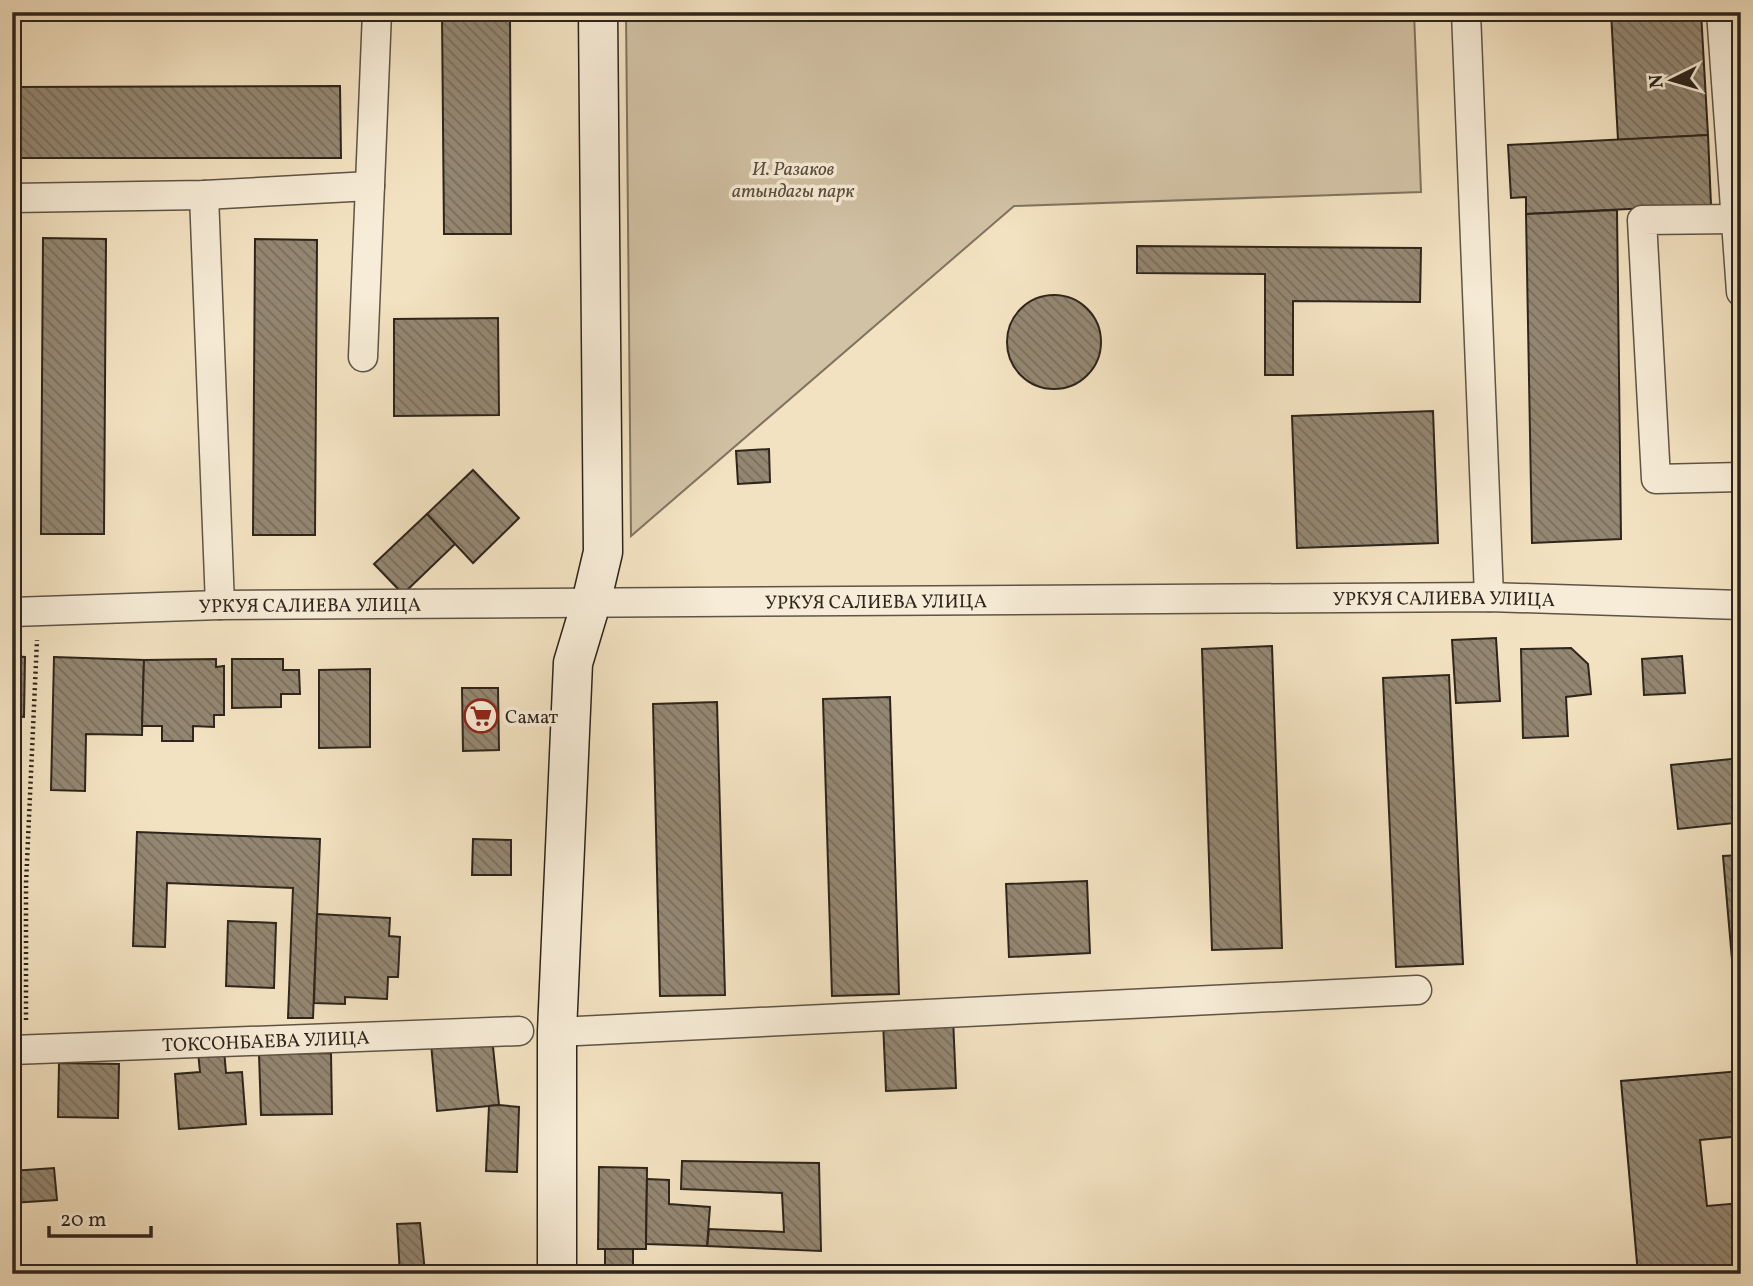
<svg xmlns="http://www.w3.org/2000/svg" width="1753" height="1286" viewBox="0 0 1753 1286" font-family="Vollkorn,serif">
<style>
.park{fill:#d2c2a5;stroke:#807460;stroke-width:2}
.building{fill:url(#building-back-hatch);stroke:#2e251c;stroke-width:2}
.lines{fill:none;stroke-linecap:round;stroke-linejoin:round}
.street-casing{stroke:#5f5445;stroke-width:31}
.secondary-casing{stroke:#2e251c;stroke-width:41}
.path{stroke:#2e251c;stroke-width:4.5;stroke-dasharray:2 3.5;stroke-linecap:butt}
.street{stroke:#f7ecd7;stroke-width:28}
.secondary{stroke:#f7ecd7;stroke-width:38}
.labels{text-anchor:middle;stroke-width:7;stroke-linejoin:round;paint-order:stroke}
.park-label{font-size:19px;font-style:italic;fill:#574c3e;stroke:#f7ecd7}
.street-label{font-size:19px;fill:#2e251c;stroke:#f7ecd7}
.poi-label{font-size:19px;fill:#2e251c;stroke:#f7ecd7;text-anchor:start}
</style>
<defs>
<pattern id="building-back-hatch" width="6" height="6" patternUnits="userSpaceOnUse" patternTransform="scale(1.75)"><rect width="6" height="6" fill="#948772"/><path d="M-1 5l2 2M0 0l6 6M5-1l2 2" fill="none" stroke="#796e5d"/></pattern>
</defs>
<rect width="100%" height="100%" fill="#f3e2c1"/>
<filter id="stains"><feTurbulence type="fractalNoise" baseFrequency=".00286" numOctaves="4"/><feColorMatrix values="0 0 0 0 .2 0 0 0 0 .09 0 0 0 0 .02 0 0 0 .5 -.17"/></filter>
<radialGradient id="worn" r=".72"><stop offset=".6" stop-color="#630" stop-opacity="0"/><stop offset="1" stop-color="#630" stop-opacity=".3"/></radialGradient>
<path class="park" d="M626,12H1414L1421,192L1014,206L631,536Z"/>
<g class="building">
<path d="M442,12H510L511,234H444Z"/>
<path d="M1611,12H1701L1708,135L1618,140Z"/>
<path d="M340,86L341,158H12V87Z"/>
<path d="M1708,135L1711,205L1526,214V197L1511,198L1508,145Z"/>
<path d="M1617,210L1621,539L1532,543L1526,214Z"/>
<path d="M43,238L106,239L104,534H41Z"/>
<path d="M255,239L317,240L315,535H253Z"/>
<path d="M1137,246L1421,248L1420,302L1293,301V375H1265V274L1137,273Z"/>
<circle cx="1054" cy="342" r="47"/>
<path d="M498,318L499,415L394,416V319Z"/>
<path d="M1433,411L1438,543L1297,548L1292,416Z"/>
<path d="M769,449L770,482L738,484L736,451Z"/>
<path d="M473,470L519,518L473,563L427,514Z"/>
<path d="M427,514L455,544L403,594L374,564Z"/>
<path d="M1496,638L1500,701L1456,703L1452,640Z"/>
<path d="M1272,646L1282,948L1212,950L1202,649Z"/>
<path d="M1571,648L1588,664L1591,694L1566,697L1568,736L1523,738L1521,649Z"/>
<path d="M12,656L25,657L24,717L12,716Z"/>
<path d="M1682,656L1685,693L1644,695L1642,659Z"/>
<path d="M54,657L144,660L142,735L86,734L85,791L51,790Z"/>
<path d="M216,659V667L224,666V715H214V727L193,726V741H162V726H142L144,660Z"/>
<path d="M232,659H283V670H299L300,694H281V707L232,708Z"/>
<path d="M370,669V747L319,748V670Z"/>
<path d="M1449,675L1463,964L1396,967L1383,678Z"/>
<path d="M462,688H498L499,750L463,751Z"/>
<path d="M890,697L899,994L832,996L823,699Z"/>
<path d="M717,702L725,995L660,996L653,704Z"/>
<path d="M1741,758V846H1737L1734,823L1678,829L1671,765Z"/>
<path d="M137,832L320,839L313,1018H288L293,888L167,883L165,947L133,946Z"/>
<path d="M473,839L511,840V875H472Z"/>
<path d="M1741,855V1063L1723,856Z"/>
<path d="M1087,881L1090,953L1009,957L1006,884Z"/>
<path d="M317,914L390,918L389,936L400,937L398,977H388L387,999L345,997V1004L314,1003Z"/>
<path d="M228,921L276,923L274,988L226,986Z"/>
<path d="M953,1017L956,1088L886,1091L883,1021Z"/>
<path d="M492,1037L499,1105L437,1111L431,1043Z"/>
<path d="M224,1050L226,1073L242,1072L246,1124L179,1129L175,1074L200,1072L198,1052Z"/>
<path d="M331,1053L332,1114L261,1115L259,1054Z"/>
<path d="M12,1057H18L17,1111H12Z"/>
<path d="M59,1063L119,1064L118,1118L58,1117Z"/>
<path d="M1741,1071V1136L1700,1140L1707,1206L1741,1203V1274H1638L1621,1081Z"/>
<path d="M499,1105L519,1107L517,1172L486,1171L489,1106Z"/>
<path d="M682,1161L819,1163L821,1251L707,1246L709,1229L784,1232L782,1193L681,1189Z"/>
<path d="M599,1167L647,1168L646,1249H598Z"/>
<path d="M54,1168L57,1200L12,1203V1171Z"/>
<path d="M647,1179L669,1180V1204L710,1207L707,1246L646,1244Z"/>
<path d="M420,1223L425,1272L454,1270L453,1274H400L397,1224Z"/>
<rect x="605" y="1249" width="28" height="25"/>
</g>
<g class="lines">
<defs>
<g id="street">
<path d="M1466,12L1489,597"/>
<path d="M1721,12L1741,292"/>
<path d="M204,195L220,605"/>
<path d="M12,198L204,195L370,186"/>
<path d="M1736,219L1642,220L1656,479L1741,477"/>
<path d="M363,357L377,12"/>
<path id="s1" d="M12,612L220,605L1489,597L1741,605"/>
<path d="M557,1032L1417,990"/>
<path id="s2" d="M12,1050L519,1031"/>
</g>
<path id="secondary" d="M557,1274V1032L573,663L591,603L603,552L598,12"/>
</defs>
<use href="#street" class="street-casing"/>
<use href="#secondary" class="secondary-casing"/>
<path class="path" d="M26,1020V884L37,640"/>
<use href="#street" class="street"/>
<use href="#secondary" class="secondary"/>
</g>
<defs>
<symbol id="supermarket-ring" viewBox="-11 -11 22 22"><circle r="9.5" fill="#f7ecd7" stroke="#8f2418" stroke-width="1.5"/><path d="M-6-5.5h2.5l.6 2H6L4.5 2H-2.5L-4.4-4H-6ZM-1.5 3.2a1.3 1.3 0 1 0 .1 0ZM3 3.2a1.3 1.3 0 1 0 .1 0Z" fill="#8f2418"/></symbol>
</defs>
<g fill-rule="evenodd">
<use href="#supermarket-ring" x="462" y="697" width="38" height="38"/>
</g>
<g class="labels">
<g class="park-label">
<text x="793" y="175">И. Разаков<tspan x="793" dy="22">атындагы парк</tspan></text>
</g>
<g class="street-label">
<text dy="7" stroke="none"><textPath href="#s1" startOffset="1432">УРКУЯ САЛИЕВА УЛИЦА</textPath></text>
<text dy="7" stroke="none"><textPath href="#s1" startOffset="864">УРКУЯ САЛИЕВА УЛИЦА</textPath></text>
<text dy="7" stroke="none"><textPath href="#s1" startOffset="298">УРКУЯ САЛИЕВА УЛИЦА</textPath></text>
<text dy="7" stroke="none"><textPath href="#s2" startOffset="254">ТОКСОНБАЕВА УЛИЦА</textPath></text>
</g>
<g class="poi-label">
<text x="505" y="723">Самат</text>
</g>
</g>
<rect width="1753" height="1286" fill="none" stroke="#f3e2c1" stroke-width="42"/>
<rect x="14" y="14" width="1725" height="1258" fill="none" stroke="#2e251c" stroke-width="3.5"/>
<rect x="21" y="21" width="1711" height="1244" fill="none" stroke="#2e251c" stroke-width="2"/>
<g transform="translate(1672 80) rotate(265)" stroke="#f7ecd7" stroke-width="5" paint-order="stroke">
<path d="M0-5L12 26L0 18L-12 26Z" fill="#2e251c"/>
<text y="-10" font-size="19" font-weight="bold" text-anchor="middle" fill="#2e251c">N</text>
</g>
<path d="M49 1226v10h102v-10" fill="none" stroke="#2e251c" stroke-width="3.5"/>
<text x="60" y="1226" font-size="21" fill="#2e251c" stroke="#f7ecd7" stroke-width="5" paint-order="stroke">20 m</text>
<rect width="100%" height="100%" filter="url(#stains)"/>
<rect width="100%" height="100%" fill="url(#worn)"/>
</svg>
